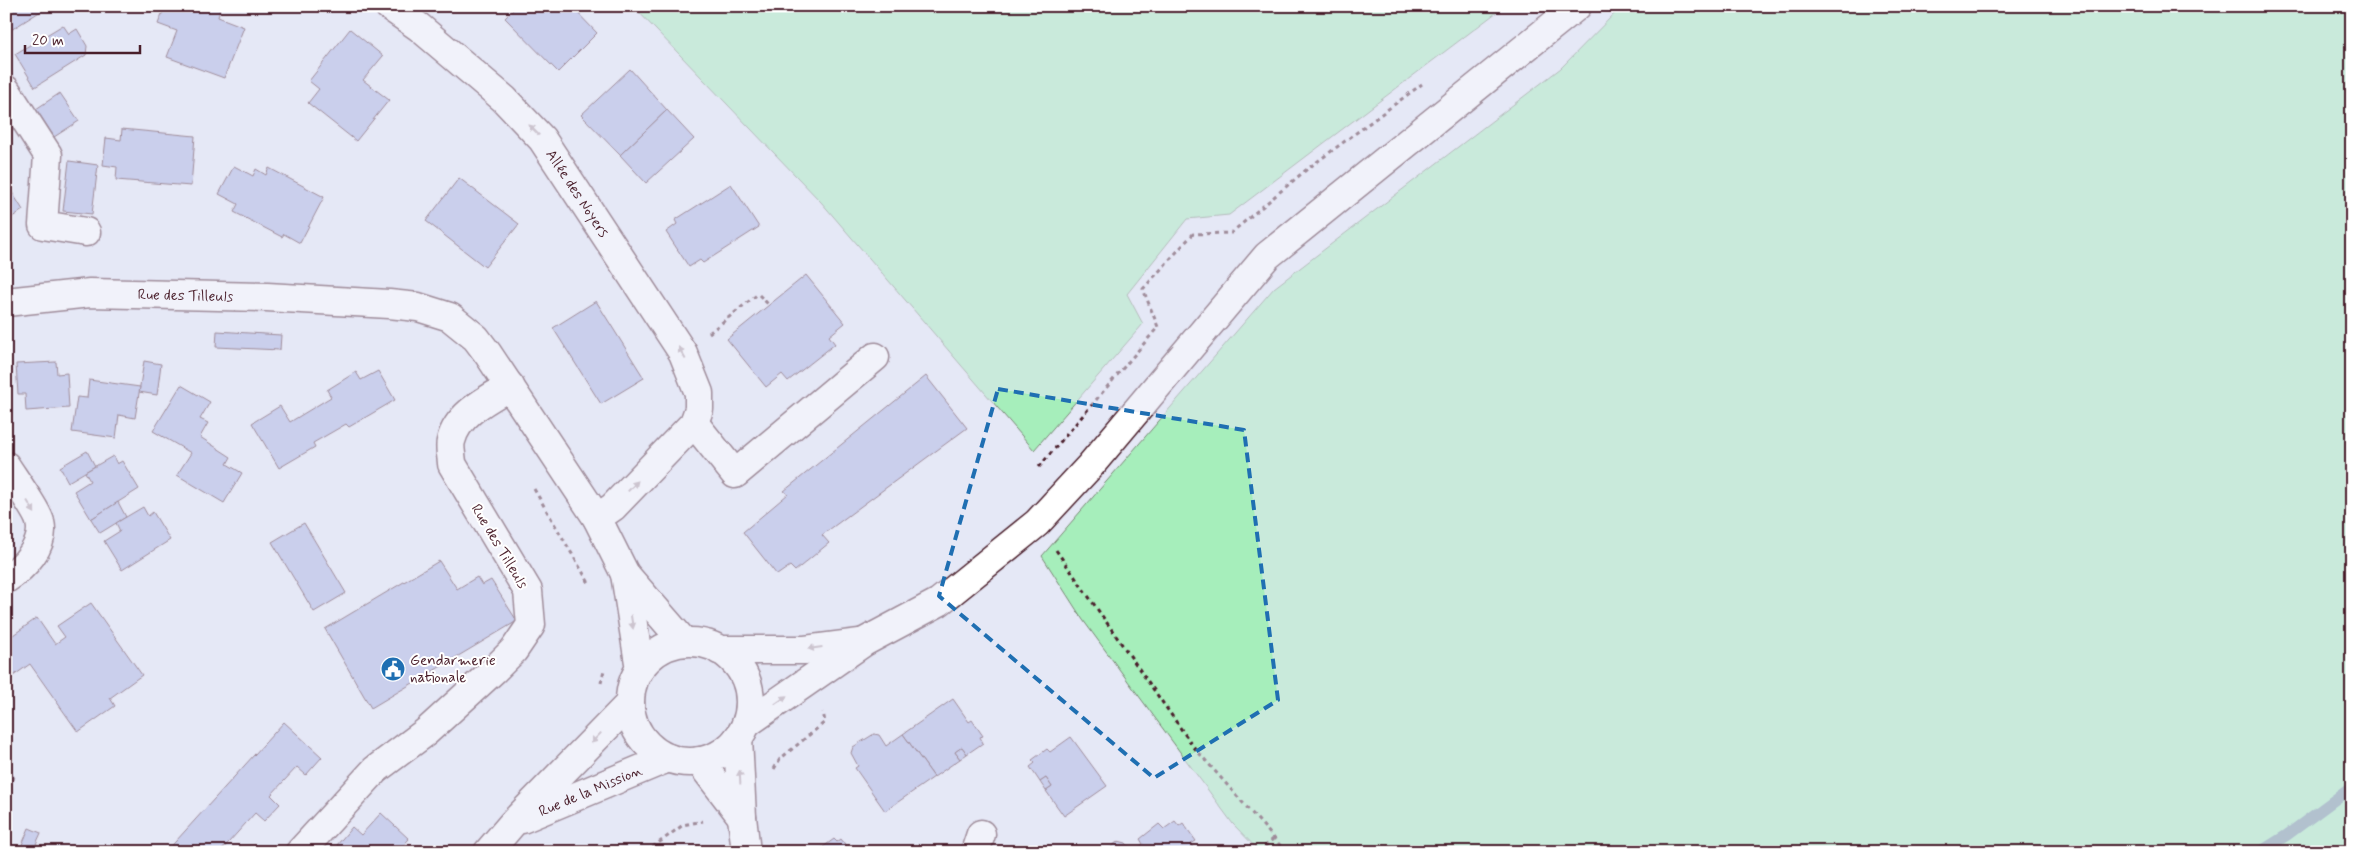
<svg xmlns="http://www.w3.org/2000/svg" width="2358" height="858" viewBox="0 0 2358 858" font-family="Mynerve,sans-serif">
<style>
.green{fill:#a6eebb;stroke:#788673}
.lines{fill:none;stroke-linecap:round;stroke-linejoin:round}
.stream{stroke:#73929e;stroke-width:11}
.building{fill:#a8b1e1;stroke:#4a1f2b}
.minor-casing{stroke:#4a1f2b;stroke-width:31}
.path{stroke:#4a1f2b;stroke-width:3;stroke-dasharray:4 4;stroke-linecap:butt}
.minor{stroke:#fff;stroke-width:28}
.oneway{fill:#ae9aa0}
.marked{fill:none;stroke:#1f6fb2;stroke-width:4;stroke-dasharray:10 6;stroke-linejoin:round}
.labels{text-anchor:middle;stroke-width:4;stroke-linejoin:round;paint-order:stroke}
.street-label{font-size:15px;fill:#4a1f2b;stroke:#fff}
.poi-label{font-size:15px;fill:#4a1f2b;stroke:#fff;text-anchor:start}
</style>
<rect width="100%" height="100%" fill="#e5e8f6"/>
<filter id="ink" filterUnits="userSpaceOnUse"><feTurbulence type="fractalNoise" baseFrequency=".02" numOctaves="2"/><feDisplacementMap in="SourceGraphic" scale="10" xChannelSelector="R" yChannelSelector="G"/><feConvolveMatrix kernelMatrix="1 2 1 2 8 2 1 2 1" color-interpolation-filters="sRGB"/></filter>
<g filter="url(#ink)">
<g class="green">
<path d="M633,6H1505L1229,215L1187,219L1127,294L1143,324L1034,450L821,202Z"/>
<path d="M1622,6H2352V852H1260L1233,824L1083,620L1042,556L1274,288L1561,68Z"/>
</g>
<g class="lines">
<path class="stream" d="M2260,852L2287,835L2352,787"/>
</g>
<g class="building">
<path d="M6,6H49L6,33Z"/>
<path d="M165,6H210L220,10L218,17L244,27L224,78L167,57L177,31L158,24Z"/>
<path d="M517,6H571L597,33L558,72L505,18Z"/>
<path d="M63,25L69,34L77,29L87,46L86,55L35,87L15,54Z"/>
<path d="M350,29L383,56L363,80L389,100L356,141L308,103L319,89L309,81Z"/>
<path d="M630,69L667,110L620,155L581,115Z"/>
<path d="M60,93L79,121L54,137L36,109Z"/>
<path d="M667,110L694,139L646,183L620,155Z"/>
<path d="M122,129L195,136L191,186L116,180L117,167L103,165L106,138L121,140Z"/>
<path d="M69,161L98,165L92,214L63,211Z"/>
<path d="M234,166L253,176L256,169L266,175L269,168L324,197L300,243L284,234L282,237L234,212L238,204L219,194Z"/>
<path d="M459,178L519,224L485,267L426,221Z"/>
<path d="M731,184L759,227L703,263L700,260L689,267L666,232L677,224L675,220Z"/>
<path d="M10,189L23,210L6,221V191Z"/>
<path d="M806,275L845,323L829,336L835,344L788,381L782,374L766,387L727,339Z"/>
<path d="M596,301L644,378L601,404L553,328Z"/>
<path d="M217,331L281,335L280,350L216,347Z"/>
<path d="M144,361L161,364L157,395L139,392Z"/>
<path d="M56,362L57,374L67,373L69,408L26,411L25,394H18L16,364Z"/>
<path d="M378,371L395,400L349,427L346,424L313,443L315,447L279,468L252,423L280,406L290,422L331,397L327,390L356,372L361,380Z"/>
<path d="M926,376L967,428L822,535L829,543L795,571L790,566L777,575L743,532L788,494L784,491Z"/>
<path d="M89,380L140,387L135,418L119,415L116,438L72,432L77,397L87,398Z"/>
<path d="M181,385L210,402L200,419L208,423L200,437L231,457L227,464L242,473L224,503L177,475L191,453L153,431Z"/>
<path d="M87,451L95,466L68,482L60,467Z"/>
<path d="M113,456L117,464L122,461L139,489L91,519L74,491L90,481L85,472Z"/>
<path d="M118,502L126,517L100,533L91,519Z"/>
<path d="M143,507L148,516L153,512L170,540L122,570L104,541L120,531L116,523Z"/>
<path d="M304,523L346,593L314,612L272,542Z"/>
<path d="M439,561L457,589L477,577L482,585L491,580L517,621L371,708L325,629Z"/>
<path d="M91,603L142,675L110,698L115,706L78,732L30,664L6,681V640L37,618L55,644L65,637L57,626Z"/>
<path d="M953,699L969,722L972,720L983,736L980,737L983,743L967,754L962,747L955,752L960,759L934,777L903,734Z"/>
<path d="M284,722L322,757L306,775L297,767L271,795L280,804L264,821L255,813L220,852H166Z"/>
<path d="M874,734L879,735L886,746L903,734L934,777L885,811L855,768L858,766L851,753L853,747Z"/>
<path d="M1071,737L1107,786L1064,816L1046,791L1052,787L1046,778L1040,782L1030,767L1035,763L1032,760L1047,749L1050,752Z"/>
<path d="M962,747L967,754L960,759L955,752Z"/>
<path d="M6,766L15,778L6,784Z"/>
<path d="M1046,778L1052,787L1046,791L1040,782Z"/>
<path d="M381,813L409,839L397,852H346L337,845L352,827L361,835Z"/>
<path d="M1175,821L1179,826L1183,823L1196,841L1191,844L1195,852H1133L1143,844L1140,839L1159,824L1164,829Z"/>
<path d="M29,828L41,833L36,844L57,852H19Z"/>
<path d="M834,839L837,842L841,839L851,852H820L819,850Z"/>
<path d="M1118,841L1126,843L1133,852H1111L1109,849Z"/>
</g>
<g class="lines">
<defs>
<g id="minor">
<path id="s1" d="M389,6L419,27L504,99L542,139L683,353L699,393V409L694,423L613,507L597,518"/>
<path d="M6,90L48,155L43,225L86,232"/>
<path id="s2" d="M6,302L90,293L267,297L389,304L418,307L450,317L476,338L488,354L597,518L625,574L684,642"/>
<path d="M694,423L735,474L875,357"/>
<path d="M6,466C13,477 38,512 40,522C46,545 23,568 6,579"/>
<path d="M625,574L640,669"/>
<circle cx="690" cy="702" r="60"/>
<path d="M719,650H805L860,643"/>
<path d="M746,724L864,642L939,602L1037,523L1090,466L1267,256L1577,6"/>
<path d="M738,738L742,817L746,852"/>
<path d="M699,761L742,817"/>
<path id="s3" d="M522,819L668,758"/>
<path d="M300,852L375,770L426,732L494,670L514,650L531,625L528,591L452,464C452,457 449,448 451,441C457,414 488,399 510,386"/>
<path d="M488,852L512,824L630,703"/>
<path d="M975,852L981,834"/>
</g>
</defs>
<use href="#minor" class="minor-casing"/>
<g class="path">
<path d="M709,333L758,294L769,305"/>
<path d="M1039,467L1158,327L1143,289L1193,234L1231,233L1306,170L1422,84"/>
<path d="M534,489L589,583"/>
<path d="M1056,550L1193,746L1286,852"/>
<path d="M601,683L604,670"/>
<path d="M774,769L780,759L825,722L823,712"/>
<path d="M450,852L455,846"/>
<path d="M646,852L683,825L703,821"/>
<path d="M1259,852L1273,839"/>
</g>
<use href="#minor" class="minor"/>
</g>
<defs><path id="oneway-solid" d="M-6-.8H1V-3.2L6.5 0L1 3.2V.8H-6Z" transform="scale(1.25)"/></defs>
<g class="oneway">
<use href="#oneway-solid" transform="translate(534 130) rotate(-134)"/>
<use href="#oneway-solid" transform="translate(682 353) rotate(-119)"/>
<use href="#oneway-solid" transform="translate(633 486) rotate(-46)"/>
<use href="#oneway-solid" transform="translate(31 507) rotate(59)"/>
<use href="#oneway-solid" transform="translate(632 622) rotate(81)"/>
<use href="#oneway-solid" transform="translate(815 648) rotate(173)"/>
<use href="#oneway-solid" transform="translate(781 700) rotate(-35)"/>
<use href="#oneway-solid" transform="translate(596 738) rotate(134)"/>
<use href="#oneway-solid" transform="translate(740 777) rotate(-93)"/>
</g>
</g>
<path d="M0 0H2358V858H0ZM998,389L1244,430L1278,700L1154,778L939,596Z" fill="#e5e8f6" fill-opacity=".55" fill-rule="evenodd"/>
<path class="marked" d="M998,389L1244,430L1278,700L1154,778L939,596Z"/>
<defs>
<symbol id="civic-disc" viewBox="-11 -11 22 22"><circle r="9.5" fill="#1f6fb2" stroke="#fff"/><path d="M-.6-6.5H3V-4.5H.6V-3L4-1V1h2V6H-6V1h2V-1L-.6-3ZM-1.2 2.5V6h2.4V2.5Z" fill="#fff"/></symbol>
</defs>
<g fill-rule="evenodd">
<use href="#civic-disc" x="379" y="655" width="28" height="28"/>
</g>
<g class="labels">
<g class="street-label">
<text dy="5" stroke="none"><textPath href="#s1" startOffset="268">Allée des Noyers</textPath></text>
<text dy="5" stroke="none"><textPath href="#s2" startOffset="180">Rue des Tilleuls</textPath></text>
<text transform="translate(500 546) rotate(59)" y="5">Rue des Tilleuls</text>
<text dy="5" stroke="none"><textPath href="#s3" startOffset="74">Rue de la Mission</textPath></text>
</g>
<g class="poi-label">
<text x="410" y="665">Gendarmerie<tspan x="410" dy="17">nationale</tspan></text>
</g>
</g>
<rect width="2358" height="858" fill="none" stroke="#fff" stroke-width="25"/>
<rect x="12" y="12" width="2333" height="833" fill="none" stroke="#4a1f2b" stroke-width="2" filter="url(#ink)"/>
<path d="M25 45v8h115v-8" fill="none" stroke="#4a1f2b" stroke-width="2.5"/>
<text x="32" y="45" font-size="15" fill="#4a1f2b" stroke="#ffffff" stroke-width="4" paint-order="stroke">20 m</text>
</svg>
